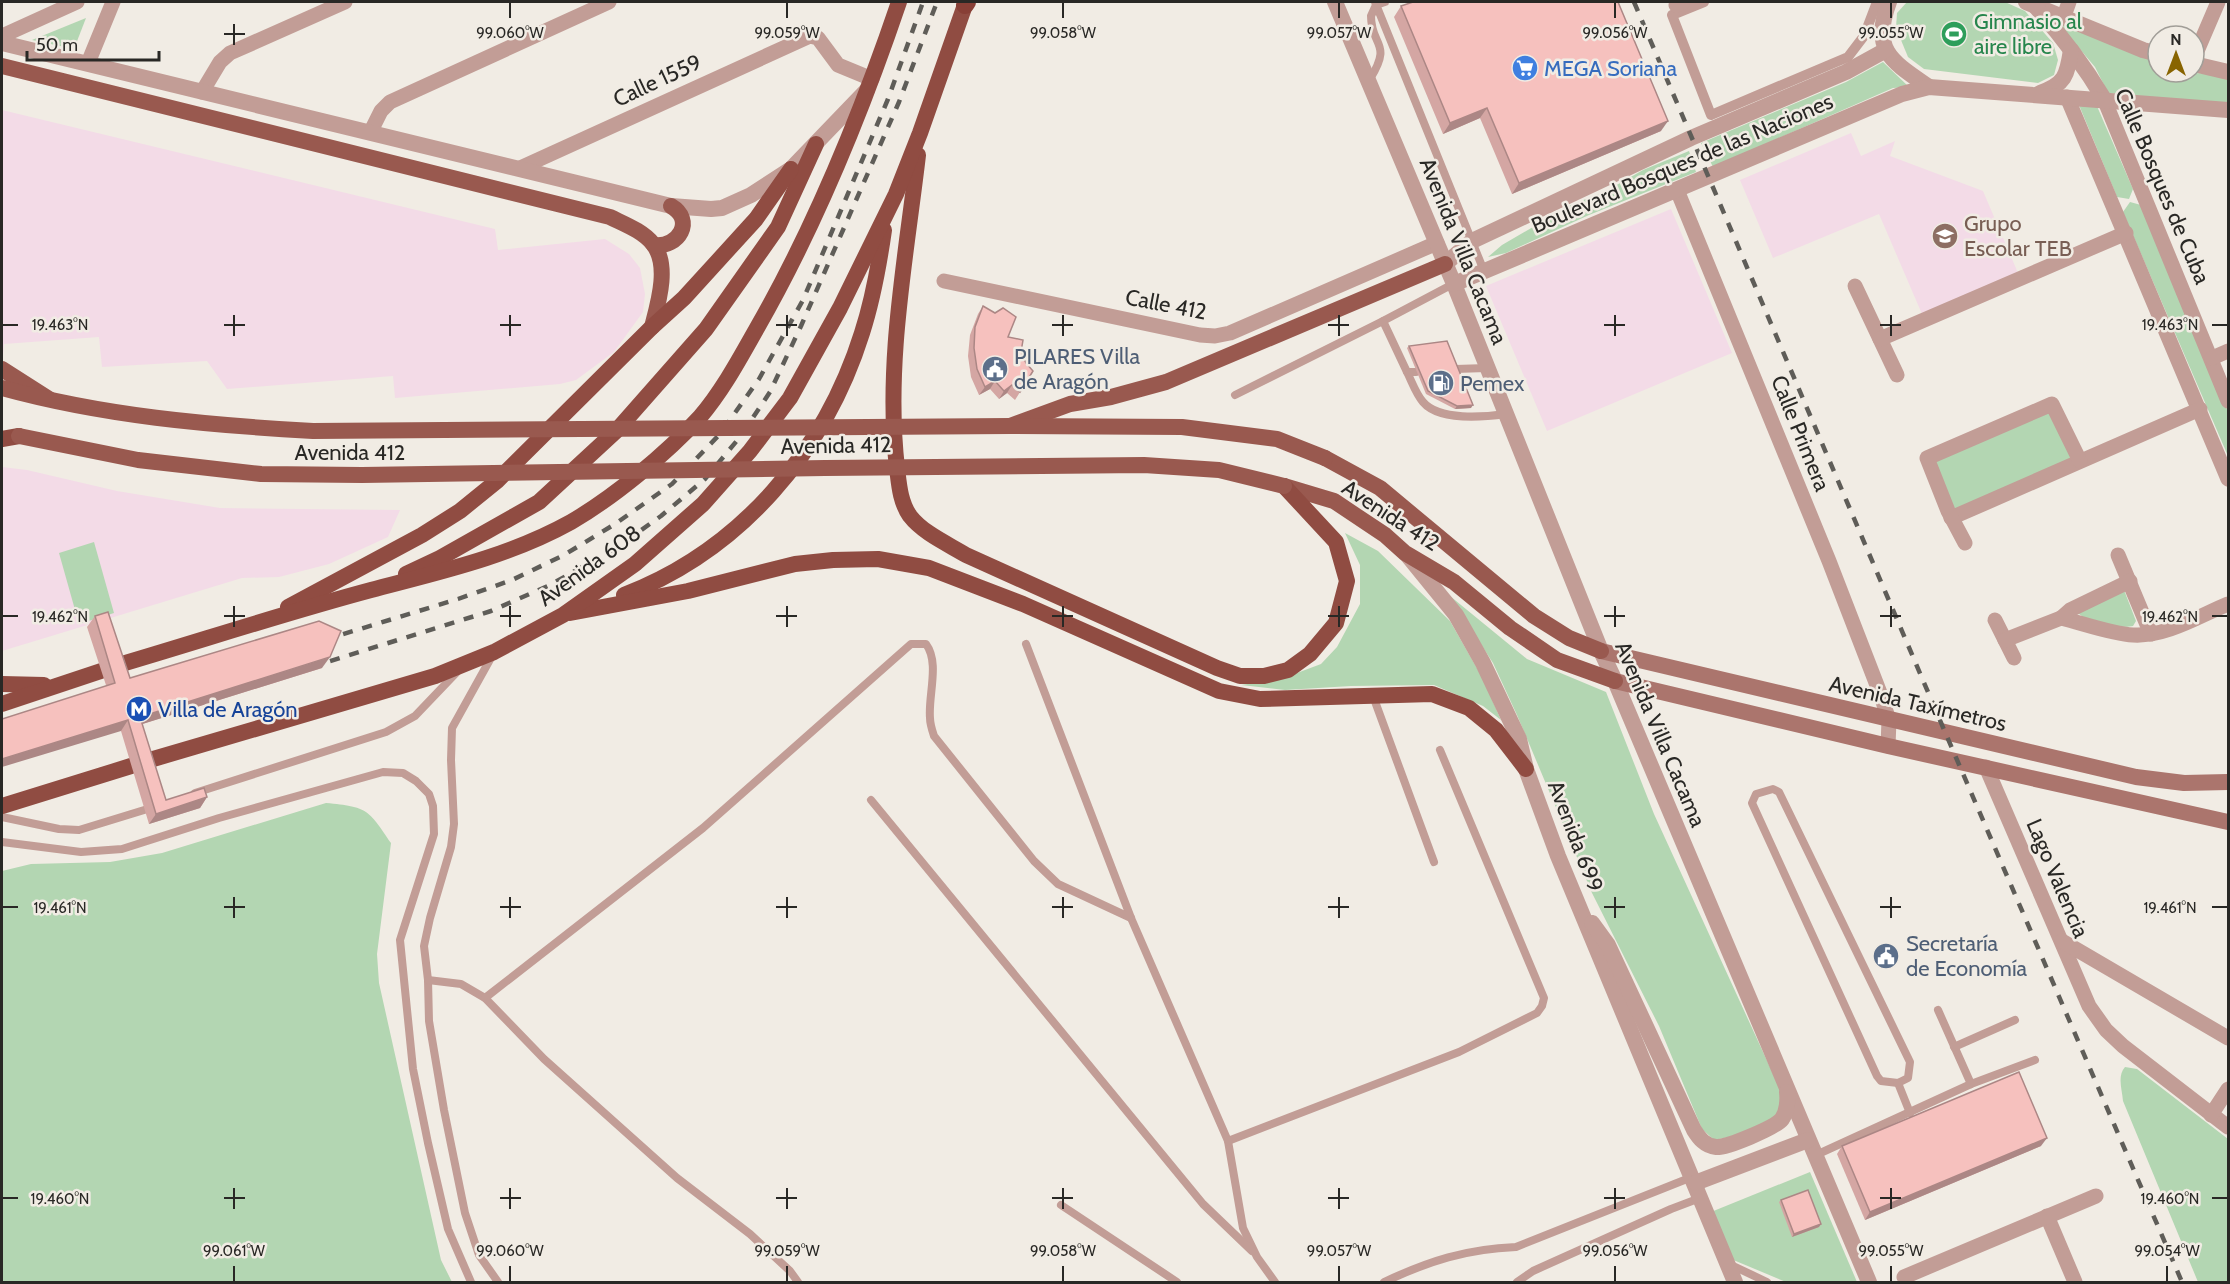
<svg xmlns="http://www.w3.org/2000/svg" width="2230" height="1284" viewBox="0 0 2230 1284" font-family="Cabin,sans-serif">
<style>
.education{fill:#f3dbe7}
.green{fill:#b3d6b2}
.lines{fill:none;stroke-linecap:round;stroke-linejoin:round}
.service{stroke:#c29d96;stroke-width:8}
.pedestrian{stroke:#c29d96;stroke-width:10}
.minor{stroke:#c29d96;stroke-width:15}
.tertiary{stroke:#c29d96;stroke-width:16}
.secondary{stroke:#ab756d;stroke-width:16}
.primary{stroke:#99594f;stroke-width:16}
.trunk{stroke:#904c42;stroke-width:16}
.motorway{stroke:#883f36;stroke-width:18}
.rail{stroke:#5f5d58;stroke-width:4.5;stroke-dasharray:10 10;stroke-linecap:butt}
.primary-bridge{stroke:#99594f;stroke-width:16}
.wall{fill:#d4a6a3}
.shaded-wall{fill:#ac8785}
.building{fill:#f6c1be;stroke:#ac8785;stroke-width:1.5}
.ticks{fill:none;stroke:#292825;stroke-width:2}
.labels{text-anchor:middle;stroke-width:5;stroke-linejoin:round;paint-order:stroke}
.leisure-label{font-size:22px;fill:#27864d;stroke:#f1ece4;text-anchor:start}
.shop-label{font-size:22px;fill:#366cbe;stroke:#f1ece4;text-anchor:start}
.street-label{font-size:22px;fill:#292825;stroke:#f1ece4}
.education-label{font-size:22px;fill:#785e54;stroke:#f1ece4;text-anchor:start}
.service-label{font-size:22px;fill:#4e5e75;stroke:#f1ece4;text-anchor:start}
.transit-label{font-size:22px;fill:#164399;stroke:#f1ece4;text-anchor:start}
.ticks-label{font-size:15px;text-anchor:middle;fill:#292825;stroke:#f1ece4;stroke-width:5;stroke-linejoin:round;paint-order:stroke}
</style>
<rect width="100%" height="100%" fill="#f1ece4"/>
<g class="education">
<path d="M2,110L495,229L498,250L605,239L629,254L640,268L645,294L643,312L614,352L576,380L560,384L395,398L393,376L227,389L207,361L102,367L99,337L4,344L3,356H2Z"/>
<path d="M1851,133L1861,156L1895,141L1890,156L1983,191L2018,273L1922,314L1879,214L1773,258L1740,180Z"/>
<path d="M1671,209L1732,353L1547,431L1486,286Z"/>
<path d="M2,467L27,470L117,491L220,508L400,510L388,537L329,564L279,577L242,578L2,651Z"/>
</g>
<g class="green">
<path d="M1907,2H2005L2025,11L2053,43L2058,60L2054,75L2038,83L1924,69L1908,57L1896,28L1897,13Z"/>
<path d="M86,18L74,49L32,40Z"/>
<path d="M2058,23L2158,58V72L2228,74V106L2108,93L2095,67Z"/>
<path d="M1883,62L1909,87L1893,88L1713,167L1701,143L1846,82Z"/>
<path d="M2096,104L2133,189L2129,199L2117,197L2079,105Z"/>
<path d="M1689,151L1696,172L1589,215L1506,253L1488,257L1502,245L1571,205L1606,191L1643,170Z"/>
<path d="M2130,202L2141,205L2228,412V456L2123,212Z"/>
<path d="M2051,409L2074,461L1952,514L1929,462Z"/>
<path d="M1345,533L1378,551L1450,621L1482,677L1501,720L1483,706L1434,685L1351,686L1285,690L1241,685L1281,679L1321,664L1337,647L1360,604V565Z"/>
<path d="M94,542L114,613L79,624L59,553Z"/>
<path d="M2124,590L2136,621L2133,626C2120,629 2085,622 2077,612Z"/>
<path d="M1450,596L1527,659L1606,692L1654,814L1785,1100L1783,1113L1749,1133L1714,1140L1702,1129L1659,1026L1592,893L1517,715L1493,663Z"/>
<path d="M326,803C368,807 368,809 391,843L377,954L379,983L441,1260L452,1282H2V871L31,864L110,862L162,853Z"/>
<path d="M2125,1067L2137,1069L2228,1139V1282H2198L2123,1101C2122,1089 2117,1076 2125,1067Z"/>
<path d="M1810,1172L1857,1282H1786L1731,1259L1711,1212Z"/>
</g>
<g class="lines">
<g class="service">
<path d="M1375,2L1484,271"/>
<path d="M1370,79C1393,42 1371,47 1371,16L1376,5L1385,2"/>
<path d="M1455,369L1487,368"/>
<path d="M1407,372C1412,382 1416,394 1423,402C1439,421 1484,417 1506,414"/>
<path d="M1416,372H1407L1383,321L1453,284"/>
<path d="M1235,395L1383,321"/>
<path d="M1026,644L1131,918L1228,1141L1243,1228L1257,1257L1275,1282"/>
<path d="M492,656L452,728L451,760L454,824L451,847L430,918L424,946L428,980L429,1021L444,1110L465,1213L479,1255L498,1282"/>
<path d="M1373,696L1434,862"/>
<path d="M1773,789L1779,792L1910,1062L1908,1078L1898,1083L1881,1081L1877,1076L1752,803L1756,794Z"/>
<path d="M195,793L386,732L415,716L457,672"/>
<path d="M871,800L1203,1204L1252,1251"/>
<path d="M2,817L59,829L79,830L154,807"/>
<path d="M2,842L81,852L122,849L219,818L383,772L403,773L416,781L429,794L433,806L434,834L400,940L413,1069L428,1143L448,1229L471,1282"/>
<path d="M428,980L461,984L485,998L544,1059L677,1178L750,1234L790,1271L798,1282"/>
<path d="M485,998L703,828L911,644H926C940,663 928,695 930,718C930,724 932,730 934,736L1034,861L1058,884L1131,918"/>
<path d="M1938,1010L1971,1084"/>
<path d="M1954,1047L2015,1020"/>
<path d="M1898,1083L1910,1113"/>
<path d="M1228,1141L1459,1052L1537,1013L1542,1006L1544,998L1440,750"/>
<path d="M1816,1155L1971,1084L2035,1060"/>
<path d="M1061,1205L1177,1282"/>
<path d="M1729,1264L1767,1282"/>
<path d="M1384,1282C1429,1261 1466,1249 1516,1247L1692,1177"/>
<path d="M1517,1282L1533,1271L1671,1209L1700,1198"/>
</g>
<path class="pedestrian" d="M1704,2L1672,15L1711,115L1848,57L1864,36L1877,2"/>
<g class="minor">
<path d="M1676,5L1683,2"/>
<path d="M2064,16L2069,2"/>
<path d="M2,36L77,2"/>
<path d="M2194,58L2218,2"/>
<path d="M88,63L113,2"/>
<path d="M202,92L220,62L230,53L345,2"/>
<path d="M2067,97L2228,479"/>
<path d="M2104,99L2228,401"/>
<path d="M371,131L381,111L390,102L609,2"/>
<path d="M520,168L810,36L818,38L838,65L872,79"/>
<path d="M1677,190L1829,561L1880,693L1889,720L1888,746"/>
<path d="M944,281L1200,335L1215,336L1230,333L1437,243"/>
<path d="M1855,286L1897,375"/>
<path d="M1880,339L2126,233"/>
<path d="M2212,358L2228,351"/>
<path d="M1951,518L2200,409"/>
<path d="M1965,543L1948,511L1927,458L2052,404L2080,461"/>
<path d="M2118,555L2151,634"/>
<path d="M2061,618C2082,623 2112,634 2133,635C2166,637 2199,616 2228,604"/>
<path d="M1995,620L2014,658"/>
<path d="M2005,640L2061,618L2070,610L2130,581"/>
<path d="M1986,767L2089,1006L2106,1030L2123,1046L2228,1127"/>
<path d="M2062,941L2228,1038"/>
<path d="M2211,1115L2228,1089"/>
<path d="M2047,1216L2075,1282"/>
<path d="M1904,1277L2096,1196"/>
</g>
<g class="tertiary">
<path d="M1335,2L1454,284L1601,651L1615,681L1869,1282"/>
<path d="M1889,2C1871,50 1891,61 1929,87"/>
<path d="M2026,2L2143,50L2158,54"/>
<path d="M2035,6C2061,35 2084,65 2104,99"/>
<path d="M2,43L671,206L711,209L722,208L751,195L791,169L867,90"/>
<path d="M2194,64L2228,72"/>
<path d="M2040,93C2065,84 2067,76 2071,50"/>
<path d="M1445,264L1472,241L1691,138L1846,72L1886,50"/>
<path d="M1454,284L1902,94L1929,87L2228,110"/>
<path d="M1408,556L1456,615L1483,663L1519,739L1526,769L1558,856L1735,1282"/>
<path d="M1592,923L1608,945L1694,1130C1699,1138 1705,1146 1716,1147C1726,1148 1775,1128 1782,1119C1787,1112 1788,1100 1787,1092"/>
<path d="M1695,1183L1808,1140"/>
</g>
<g class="secondary">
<path d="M1601,651L2136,777L2184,783L2228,782"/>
<path d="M1615,681L1888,746L2228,822"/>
</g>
<g class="primary">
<path d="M2,66L610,217C624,224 643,231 653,244C670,265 658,304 652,327"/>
<path d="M654,245C679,248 695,220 671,206"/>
<path d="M2,369L49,399"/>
<path d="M1010,426L1070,404L1111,397L1166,382L1445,264"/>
<path d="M1325,458L1380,488L1534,616L1569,638L1601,651"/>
<path d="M1284,486L1334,501L1385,535L1405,553L1454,582L1510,628L1557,660L1615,681"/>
</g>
<g class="trunk">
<path d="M918,155C906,258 885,364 897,468C899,484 900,502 910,516C923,533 948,544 966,555L1217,668L1240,676H1264L1288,670L1310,654L1336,623L1347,581L1336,542L1284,486"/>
<path d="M2,439L19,436"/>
<path d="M406,574L440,558L539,502L617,430L706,329L778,227L816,144"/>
<path d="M624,595C741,550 825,451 862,333C873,299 879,265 884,230"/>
<path d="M288,607L422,535L460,511L497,481L652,327L684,298L756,219L791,169"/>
<path d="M570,613L688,591L795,564L833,560L878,559L929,568L1023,604L1219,691L1260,699L1432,694L1469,708L1496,730L1526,769"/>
<path d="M115,666C200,641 285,613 371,590C439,572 508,557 571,522C614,497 666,454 700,417C723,390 740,358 757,328C816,225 861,114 899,2"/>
<path d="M2,684L44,685"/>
<path d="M2,704L101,671"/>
<path d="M143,762L435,676L494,652L563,615L635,564L703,504L750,451L790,398L840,308L896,194L920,133L965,5"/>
<path d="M2,806L131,766"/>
</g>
<path class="motorway" d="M965,5L967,2"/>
<g class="rail">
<path d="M1634,2L1945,732L2182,1282"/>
<path d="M324,640L458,599L512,580L564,555L615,524L672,484L720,434L759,379L803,300L888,99L923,2"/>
<path d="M311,667L491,611L550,585L616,548L661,516L705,479L740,437L770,392L801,326L899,102L937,2"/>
</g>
<g class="primary-bridge">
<path d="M2,388C104,416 207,425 313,431L1010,426L1182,427L1277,439L1325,458"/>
<path d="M19,436L138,460L261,474L362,475L825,468L1144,465L1219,470L1284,486"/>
</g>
</g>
<g class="wall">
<path d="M1401,6L1661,131L1512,194L1480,118L1443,134L1394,17Z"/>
<path d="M983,306L1021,352L1020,392L1015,400L1007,393L999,399L990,389L979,395L971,377L968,356L970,335L978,314Z"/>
<path d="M1409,346L1471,408L1455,409L1426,394L1407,348Z"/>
<path d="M95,616L130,678L322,668L142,724L166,800L207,797L200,808L149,824L121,731L87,627Z"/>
<path d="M1842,1146H2041L1865,1220L1837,1154Z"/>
<path d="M1781,1200L1819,1227L1792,1237L1779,1202Z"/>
</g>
<g class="shaded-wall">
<path d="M1487,108L1480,118L1443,134L1450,123Z"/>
<path d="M1668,121L1661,131L1512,194L1519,183Z"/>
<path d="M995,381L990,389L979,395L985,387Z"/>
<path d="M1012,385L1007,393L999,399L1004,391Z"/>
<path d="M1473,405L1471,408L1455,409L1457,406Z"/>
<path d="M330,657L322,668L133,727L140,717Z"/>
<path d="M128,720L121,731L2,767V759Z"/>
<path d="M207,797L200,808L149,824L156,814Z"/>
<path d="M2047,1138L2041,1146L1865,1220L1870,1212Z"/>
<path d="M1821,1224L1819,1227L1792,1237L1794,1234Z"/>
</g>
<g class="building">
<path d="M1413,2H1618L1668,121L1519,183L1487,108L1450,123L1401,6Z"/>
<path d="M983,306L995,313L1003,308L1016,317L1008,337L1023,340L1021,352L1026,363L1033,371L1020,392L1012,385L1004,391L995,381L985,387L977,369L974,348L975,327Z"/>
<path d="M1447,341L1473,405L1457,406L1428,391L1409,346Z"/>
<path d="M108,612L130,678L319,621L341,631L330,657L140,717L166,800L204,788L207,797L156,814L128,720L2,759V719L115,683L95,616Z"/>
<path d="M2019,1072L2047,1138L1870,1212L1842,1146Z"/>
<path d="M1808,1190L1821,1224L1794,1234L1781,1200Z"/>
</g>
<path class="ticks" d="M510,3V18M787,3V18M1063,3V18M1339,3V18M1615,3V18M1891,3V18M234,24V45M224,34H245M234,315V336M510,315V336M787,315V336M1063,315V336M1339,315V336M1615,315V336M1891,315V336M3,325H18M224,325H245M500,325H521M776,325H797M1052,325H1073M1328,325H1349M1604,325H1625M1880,325H1901M2212,325H2227M234,606V627M510,606V627M787,606V627M1063,606V627M1339,606V627M1615,606V627M1891,606V627M3,616H18M224,616H245M500,616H521M776,616H797M1052,616H1073M1328,616H1349M1604,616H1625M1880,616H1901M2212,616H2227M234,897V918M510,897V918M787,897V918M1063,897V918M1339,897V918M1615,897V918M1891,897V918M3,907H18M224,907H245M500,907H521M776,907H797M1052,907H1073M1328,907H1349M1604,907H1625M1880,907H1901M2212,907H2227M234,1188V1209M510,1188V1209M787,1188V1209M1063,1188V1209M1339,1188V1209M1615,1188V1209M1891,1188V1209M3,1198H18M224,1198H245M500,1198H521M776,1198H797M1052,1198H1073M1328,1198H1349M1604,1198H1625M1880,1198H1901M2212,1198H2227M234,1266V1281M510,1266V1281M787,1266V1281M1063,1266V1281M1339,1266V1281M1615,1266V1281M1891,1266V1281M2167,1266V1281"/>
<defs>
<symbol id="stadium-disc" viewBox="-11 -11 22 22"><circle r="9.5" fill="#2e9e5b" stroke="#f1ece4"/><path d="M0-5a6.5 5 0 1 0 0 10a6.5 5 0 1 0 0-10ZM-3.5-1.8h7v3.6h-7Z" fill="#fff"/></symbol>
<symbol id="supermarket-disc" viewBox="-11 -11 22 22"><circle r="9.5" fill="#3f7fe0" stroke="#f1ece4"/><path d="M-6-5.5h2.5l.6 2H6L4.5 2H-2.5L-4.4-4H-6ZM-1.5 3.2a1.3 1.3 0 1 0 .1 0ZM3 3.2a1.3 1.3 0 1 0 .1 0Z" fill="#fff"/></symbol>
<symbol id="school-disc" viewBox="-11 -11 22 22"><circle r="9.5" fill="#8d6e63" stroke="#f1ece4"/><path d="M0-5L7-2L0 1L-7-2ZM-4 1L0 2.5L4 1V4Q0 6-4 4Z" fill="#fff"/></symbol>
<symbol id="civic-disc" viewBox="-11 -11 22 22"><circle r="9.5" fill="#5c6f8a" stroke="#f1ece4"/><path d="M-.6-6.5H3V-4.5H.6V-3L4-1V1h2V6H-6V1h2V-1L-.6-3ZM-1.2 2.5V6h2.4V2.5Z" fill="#fff"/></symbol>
<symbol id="fuel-disc" viewBox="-11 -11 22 22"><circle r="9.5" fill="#5c6f8a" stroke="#f1ece4"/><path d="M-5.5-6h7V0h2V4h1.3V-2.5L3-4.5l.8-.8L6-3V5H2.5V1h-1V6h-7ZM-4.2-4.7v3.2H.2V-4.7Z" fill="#fff"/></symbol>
<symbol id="metro-disc" viewBox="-11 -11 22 22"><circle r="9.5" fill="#1a4fb4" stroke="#f1ece4"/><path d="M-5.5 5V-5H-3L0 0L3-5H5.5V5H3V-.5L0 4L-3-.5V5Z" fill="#fff"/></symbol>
</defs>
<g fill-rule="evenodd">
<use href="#stadium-disc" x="1939" y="19" width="30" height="30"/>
<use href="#supermarket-disc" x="1510" y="53" width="30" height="30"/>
<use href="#school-disc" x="1930" y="221" width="30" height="30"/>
<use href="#civic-disc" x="980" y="354" width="30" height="30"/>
<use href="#fuel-disc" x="1426" y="368" width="30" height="30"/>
<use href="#metro-disc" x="124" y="694" width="30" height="30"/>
<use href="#civic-disc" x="1871" y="941" width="30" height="30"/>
</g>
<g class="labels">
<g class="leisure-label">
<text x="1974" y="29">Gimnasio al<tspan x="1974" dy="25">aire libre</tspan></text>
</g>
<g class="shop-label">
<text x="1544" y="76">MEGA Soriana</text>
</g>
<g class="street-label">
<text transform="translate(657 80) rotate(-25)" y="8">Calle 1559</text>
<text transform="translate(1682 163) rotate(-23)" y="8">Boulevard Bosques de las Naciones</text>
<text transform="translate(2163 186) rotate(67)" y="8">Calle Bosques de Cuba</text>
<text transform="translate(1464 251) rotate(68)" y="8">Avenida Villa Cacama</text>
<text transform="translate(1166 304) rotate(11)" y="8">Calle 412</text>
<text transform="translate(1801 433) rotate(68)" y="8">Calle Primera</text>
<text transform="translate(836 445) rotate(-1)" y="8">Avenida 412</text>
<text x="350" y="460">Avenida 412</text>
<text transform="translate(1391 515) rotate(33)" y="8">Avenida 412</text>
<text transform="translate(589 565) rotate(-36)" y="8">Avenida 608</text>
<text transform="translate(1918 703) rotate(13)" y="8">Avenida Taxímetros</text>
<text transform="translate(1661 734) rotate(67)" y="8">Avenida Villa Cacama</text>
<text transform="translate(1576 836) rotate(69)" y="8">Avenida 699</text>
<text transform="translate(2058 878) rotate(67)" y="8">Lago Valencia</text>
</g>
<g class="education-label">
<text x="1964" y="231">Grupo<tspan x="1964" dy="25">Escolar TEB</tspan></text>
</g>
<g class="service-label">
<text x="1014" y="364">PILARES Villa<tspan x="1014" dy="25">de Aragón</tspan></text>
<text x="1460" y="391">Pemex</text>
<text x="1906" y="951">Secretaría<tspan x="1906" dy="25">de Economía</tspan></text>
</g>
<g class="transit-label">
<text x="158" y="717">Villa de Aragón</text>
</g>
</g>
<g class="ticks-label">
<text x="510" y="38">99.060°W</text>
<text x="787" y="38">99.059°W</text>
<text x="1063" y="38">99.058°W</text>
<text x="1339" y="38">99.057°W</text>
<text x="1615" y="38">99.056°W</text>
<text x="1891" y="38">99.055°W</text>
<text x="60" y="330">19.463°N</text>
<text x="2170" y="330">19.463°N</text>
<text x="60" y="622">19.462°N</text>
<text x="2170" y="622">19.462°N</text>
<text x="60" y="913">19.461°N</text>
<text x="2170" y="913">19.461°N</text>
<text x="60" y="1204">19.460°N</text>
<text x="2170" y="1204">19.460°N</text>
<text x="234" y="1256">99.061°W</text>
<text x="510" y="1256">99.060°W</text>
<text x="787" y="1256">99.059°W</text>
<text x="1063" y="1256">99.058°W</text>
<text x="1339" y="1256">99.057°W</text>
<text x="1615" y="1256">99.056°W</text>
<text x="1891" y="1256">99.055°W</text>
<text x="2167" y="1256">99.054°W</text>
</g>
<rect width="2230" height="1284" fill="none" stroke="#292825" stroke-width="6"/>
<g transform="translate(2176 54)"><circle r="28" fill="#f1ece4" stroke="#a19e98" stroke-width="1.5"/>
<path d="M0-4.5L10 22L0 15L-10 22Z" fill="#886400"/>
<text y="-9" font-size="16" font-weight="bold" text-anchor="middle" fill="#292825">N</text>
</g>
<path d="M27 51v9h132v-9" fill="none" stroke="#292825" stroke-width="3"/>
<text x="36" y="51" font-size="18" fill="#292825" stroke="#f1ece4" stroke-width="4.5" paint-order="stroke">50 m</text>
</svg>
